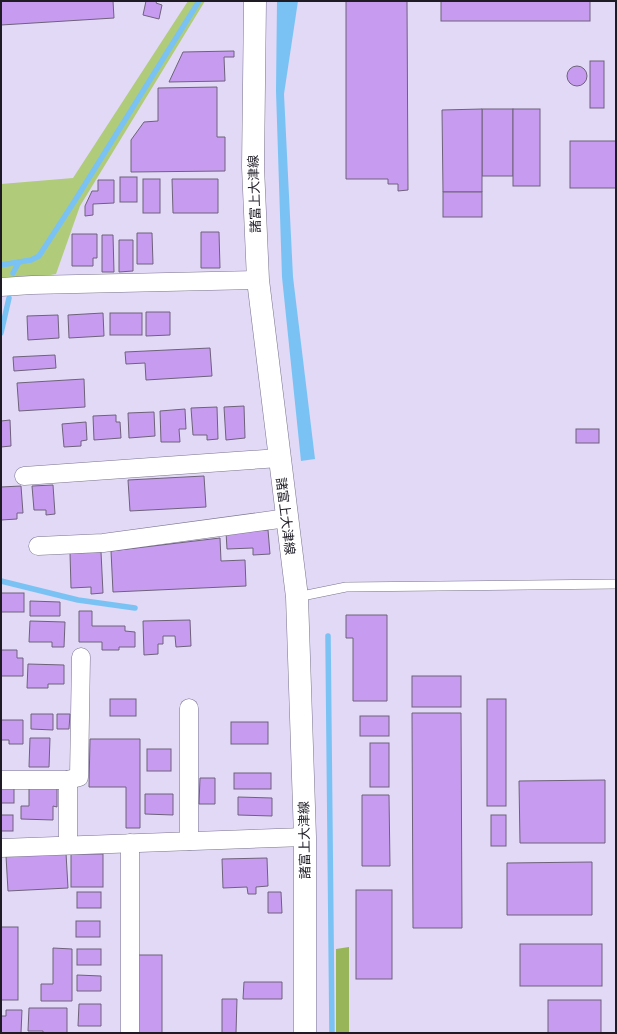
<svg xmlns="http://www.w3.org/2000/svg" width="617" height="1034" viewBox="0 0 617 1034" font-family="'Times New Roman','Noto Sans JP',serif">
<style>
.green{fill:#b0cc7b}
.forest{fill:#98b659}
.water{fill:#7ac2f3}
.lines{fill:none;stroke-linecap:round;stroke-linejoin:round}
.stream{stroke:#7ac2f3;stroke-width:5.5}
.building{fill:#c79cf0;stroke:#6e627a}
.lane-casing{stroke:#7b748e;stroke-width:10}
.street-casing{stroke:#7b748e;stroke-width:19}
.secondary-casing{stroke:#7b748e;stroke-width:23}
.lane{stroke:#fff;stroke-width:9}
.street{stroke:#fff;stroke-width:18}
.secondary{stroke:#fff;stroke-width:22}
.labels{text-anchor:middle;stroke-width:4;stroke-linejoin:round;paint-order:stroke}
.street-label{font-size:13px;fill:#1e1b25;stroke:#fff}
</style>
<rect width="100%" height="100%" fill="#e1d9f6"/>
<path class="green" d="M188,1H205L80,206L56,274L28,279L1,281V184L73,178Z"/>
<path class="forest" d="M349,947V1033H336V949Z"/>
<path class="water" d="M277,1H298L284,94L293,277L315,459L301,461L282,277L276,91Z"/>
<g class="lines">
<g class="stream">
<path d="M1,265L31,260L39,256L74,202L199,1"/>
<path d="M13,273L19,262"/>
<path d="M1,333L9,298"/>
<path d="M1,581L78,600L135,608"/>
<path d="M328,636L332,1033"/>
</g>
</g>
<g class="building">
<path d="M1,1H113L114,18L1,25Z"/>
<path d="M146,1H157L156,3L162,5L159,19L143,15Z"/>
<path d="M346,1H407L408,190L398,191V184H388V179H346Z"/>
<rect x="441" y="1" width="149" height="20"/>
<path d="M234,51V57H224L225,81L169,82L183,52Z"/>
<rect x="590" y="61" width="14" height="47"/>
<circle cx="577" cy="76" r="10"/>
<path d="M217,87V137H225V171L131,172V140L144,122L158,121V88Z"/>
<rect x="482" y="109" width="31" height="67"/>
<path d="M482,109V192H443L442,110Z"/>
<rect x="513" y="109" width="27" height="77"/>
<rect x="570" y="141" width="46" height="47"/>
<rect x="120" y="177" width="17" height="25"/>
<rect x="143" y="179" width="17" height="34"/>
<path d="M172,179H218V213H173Z"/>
<path d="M98,180H114V203L93,204V215L85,216V206L92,191H98Z"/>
<rect x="443" y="192" width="39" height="25"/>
<path d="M201,232H219L220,268H201Z"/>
<path d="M137,233H152L153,264H137Z"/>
<path d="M72,234H97V258H93V266H72Z"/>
<path d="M102,235H113L114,272H102Z"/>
<path d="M119,240H133V271L119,272Z"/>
<path d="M146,312H170V335L146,336Z"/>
<path d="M103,313L104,336L69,338L68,315Z"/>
<rect x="110" y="313" width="32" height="22"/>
<path d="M58,315L59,338L28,340L27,316Z"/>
<path d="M210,348L212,376L146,380L145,363L126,364L125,352Z"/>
<path d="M55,355L56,368L14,371L13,357Z"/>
<path d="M84,379L85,407L19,411L17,383Z"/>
<path d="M244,406L245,438L226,440L224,407Z"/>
<path d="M217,407L218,439L207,440V435H193L191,408Z"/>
<path d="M185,409L186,429H179L180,442H161L160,411Z"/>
<path d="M154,412L155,436L129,438L128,413Z"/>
<path d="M116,415V422H120L121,438L94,440L93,416Z"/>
<path d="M10,420L11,446L1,447V421Z"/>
<path d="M86,422L87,440L81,441V446L64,447L62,424Z"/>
<rect x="576" y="429" width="23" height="14"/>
<path d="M204,476L206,507L130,511L128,480Z"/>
<path d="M53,485L55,514L46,515V510H34L32,486Z"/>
<path d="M21,486L23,513H17V519L1,520V487Z"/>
<path d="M268,530L270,554L253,555V548L227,549L226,532Z"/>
<path d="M220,538L221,561L245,560L246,586L113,592L111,551Z"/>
<path d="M101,552L103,593L91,594V587L71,588L70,553Z"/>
<rect x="1" y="593" width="23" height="19"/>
<path d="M30,601L60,602V616H30Z"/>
<path d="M79,611H92V626H125V631L135,632V647H119V650H102V642H79Z"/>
<path d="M346,615H387V701H353V638H346Z"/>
<path d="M190,620L191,646L176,647L175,636H163V644H158V654L144,655L143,621Z"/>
<path d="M30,621L65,622L64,647H52V642H29Z"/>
<path d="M1,650H17V658H23V676H1Z"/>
<path d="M28,664L64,665V684H48V688H27Z"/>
<rect x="412" y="676" width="49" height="31"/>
<rect x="110" y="699" width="26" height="17"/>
<rect x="487" y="699" width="19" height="107"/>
<path d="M412,713H461L462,928H413Z"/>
<path d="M31,714H53V730L31,729Z"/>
<path d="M57,714H70L69,729H57Z"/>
<rect x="360" y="716" width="29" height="20"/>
<path d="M1,720H23V744H9V740H1Z"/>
<rect x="231" y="722" width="37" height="22"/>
<path d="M30,738H50L49,767H29Z"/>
<path d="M90,739H140V828H126V787H89Z"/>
<rect x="370" y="743" width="19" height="44"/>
<rect x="147" y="749" width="24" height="22"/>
<rect x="234" y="773" width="37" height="16"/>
<path d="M200,778H215V804H199Z"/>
<path d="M605,780V843H520L519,781Z"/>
<rect x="1" y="786" width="13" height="17"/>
<path d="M29,787H57V807L53,806V820L21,819V806H29Z"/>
<path d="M145,794H173V815L145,814Z"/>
<path d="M362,795H389L390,866H362Z"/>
<path d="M238,797L272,798V816L238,815Z"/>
<rect x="1" y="815" width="12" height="16"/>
<rect x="491" y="815" width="15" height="31"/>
<path d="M66,853L68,888L8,891L6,856Z"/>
<rect x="71" y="854" width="32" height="33"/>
<path d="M267,858L268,886L256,887V894H248L247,887L223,888L222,859Z"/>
<path d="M592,862V915H507V863Z"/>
<rect x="356" y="890" width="36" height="89"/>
<rect x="77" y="892" width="24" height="16"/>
<path d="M268,892H281L282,913H268Z"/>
<rect x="76" y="921" width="24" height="16"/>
<rect x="1" y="927" width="17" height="73"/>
<rect x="520" y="944" width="82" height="42"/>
<path d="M53,948L72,949V1001H41V984H53Z"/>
<rect x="77" y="949" width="24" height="16"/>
<rect x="138" y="955" width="24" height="78"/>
<path d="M77,975L101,976V991H77Z"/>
<path d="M244,982H282V999H243Z"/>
<path d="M222,999H237L236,1033H222Z"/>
<rect x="548" y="1000" width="53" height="33"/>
<path d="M79,1004H101V1026H78Z"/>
<path d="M29,1008H67V1033H43V1031H28Z"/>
<path d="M6,1010H22L21,1033H1V1016H6Z"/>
</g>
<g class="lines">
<defs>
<path id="lane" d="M297,597L346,587L616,584"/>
<g id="street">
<path d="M1,287L32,285L258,280"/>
<path d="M24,476L279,458"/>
<path d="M38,546L103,543L287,518"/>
<path d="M189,708V841"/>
<path d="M1,780H68V845"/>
<path d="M68,780L79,777L81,657"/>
<path d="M130,843V1033"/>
<path d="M1,848L305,837"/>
</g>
<path id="secondary" d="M255,1L253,167L258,280L297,597L305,837V1033"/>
</defs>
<use href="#lane" class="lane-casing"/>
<use href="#street" class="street-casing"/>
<use href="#secondary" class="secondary-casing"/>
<use href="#lane" class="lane"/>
<use href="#street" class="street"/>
<use href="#secondary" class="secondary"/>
</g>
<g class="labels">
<g class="street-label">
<text transform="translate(254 194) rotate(-92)" y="5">諸富上大津線</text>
<text transform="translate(286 516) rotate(83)" y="5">諸富上大津線</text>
<text transform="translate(304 840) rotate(-91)" y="5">諸富上大津線</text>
</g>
</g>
<rect width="617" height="1034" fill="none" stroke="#1e1b25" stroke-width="4"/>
</svg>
